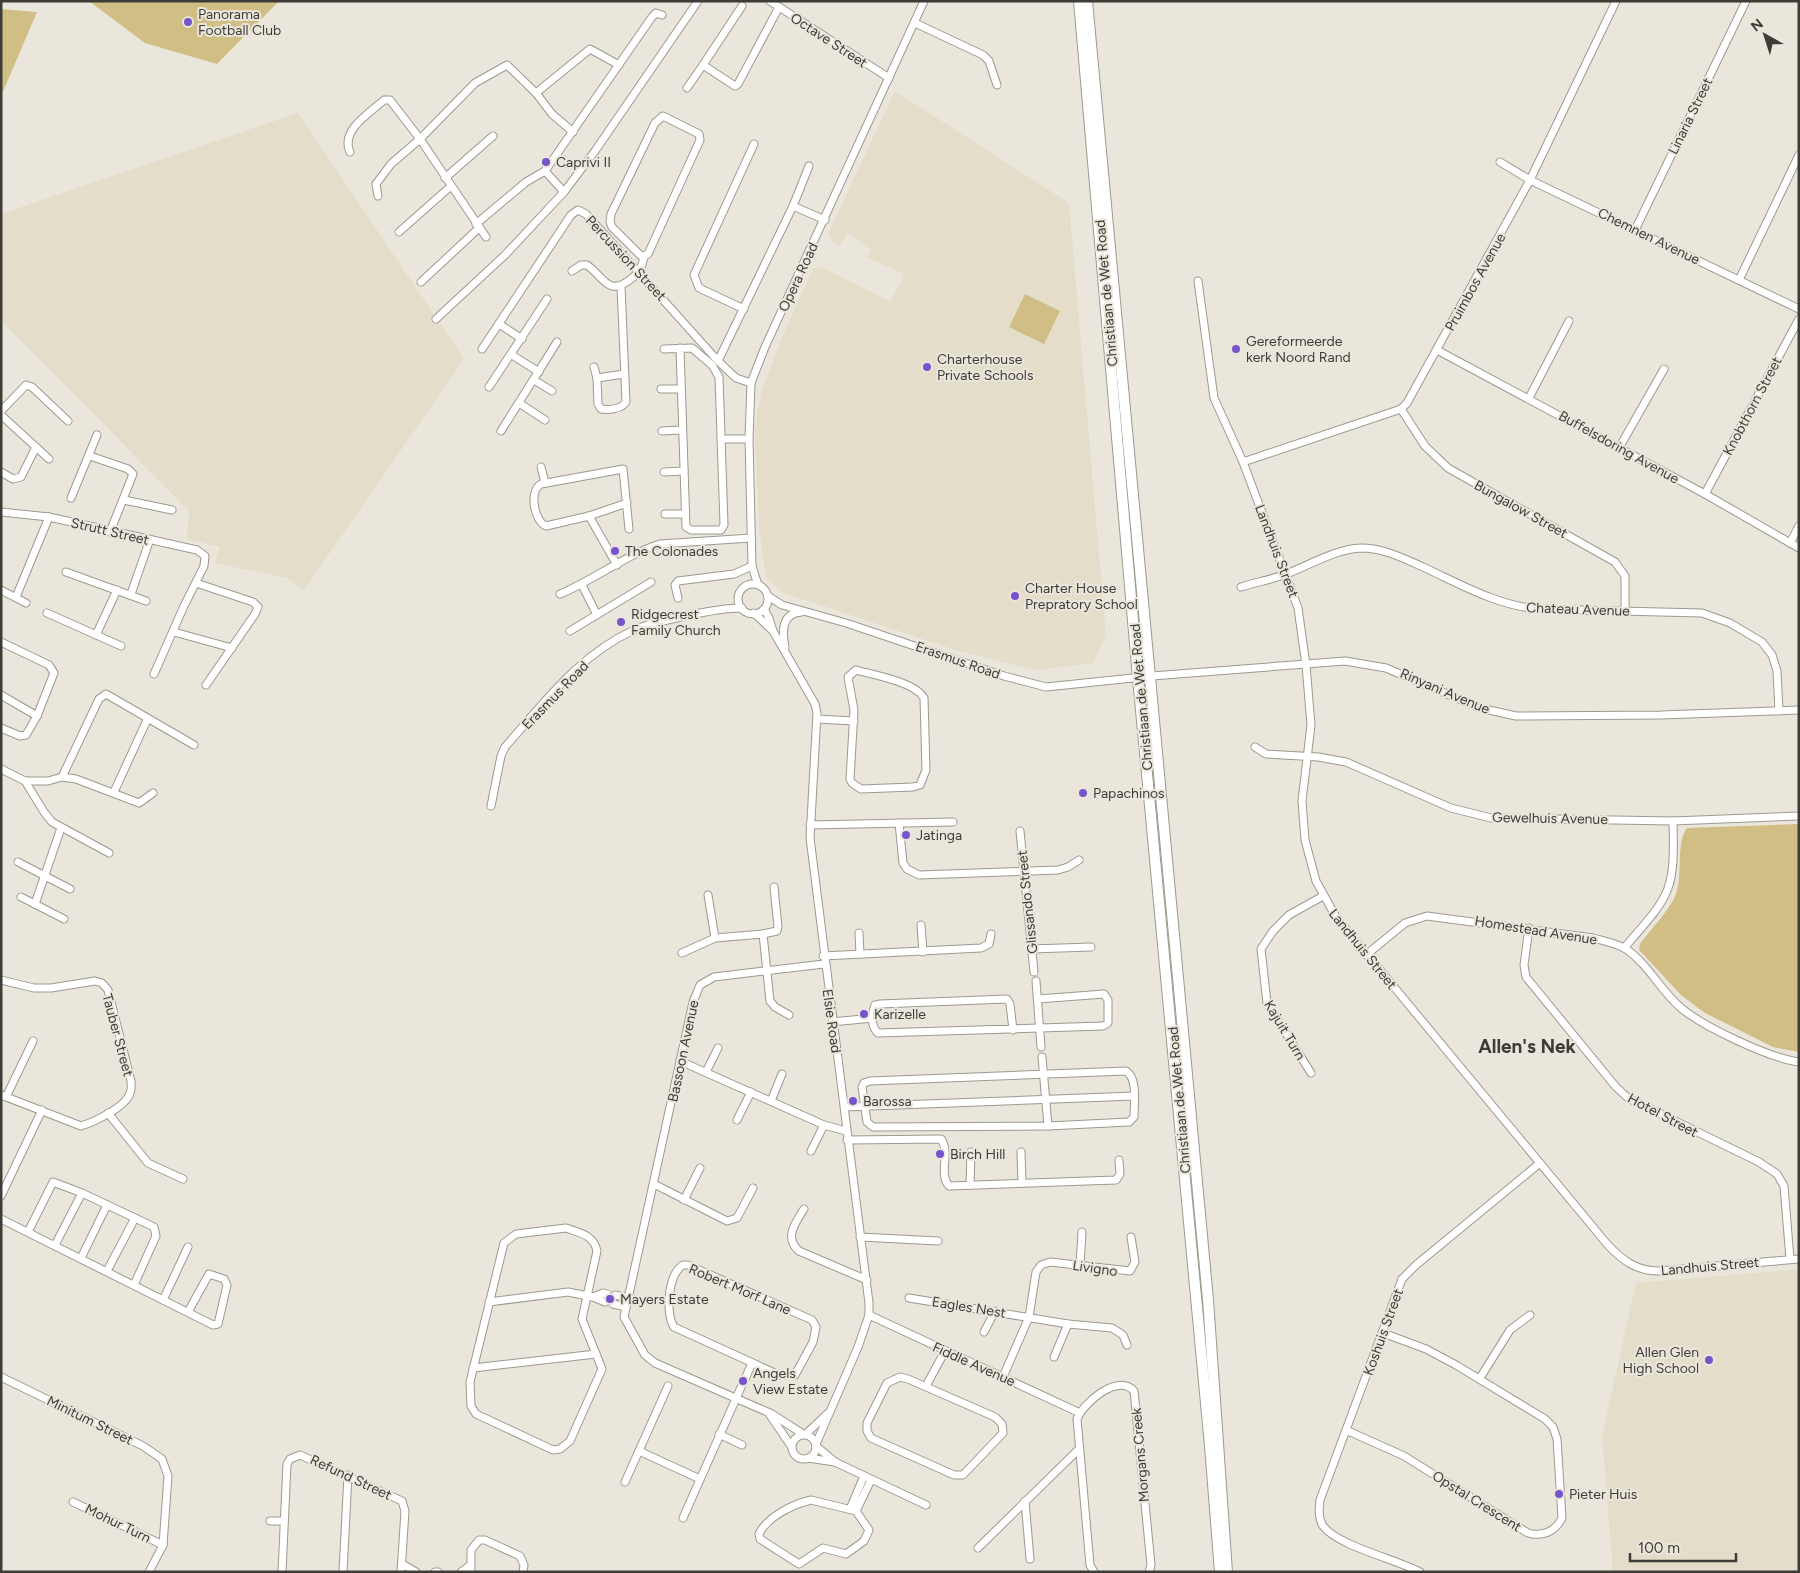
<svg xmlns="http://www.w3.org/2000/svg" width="1800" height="1573" viewBox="0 0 1800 1573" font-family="Figtree,sans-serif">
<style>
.built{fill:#e3ddca}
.green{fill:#d1be84}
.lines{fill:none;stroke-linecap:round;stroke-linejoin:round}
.minor-casing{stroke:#9d998f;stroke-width:9}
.secondary-casing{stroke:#9d998f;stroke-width:12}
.minor{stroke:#fff;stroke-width:7}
.secondary{stroke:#fff;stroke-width:10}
.poi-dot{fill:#7753cc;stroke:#eae6db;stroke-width:2}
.labels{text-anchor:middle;stroke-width:4;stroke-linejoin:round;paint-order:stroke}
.poi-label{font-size:14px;fill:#3d3c37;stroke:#eae6db;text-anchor:start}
.street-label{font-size:14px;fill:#3d3c37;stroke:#eae6db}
.district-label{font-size:19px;font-weight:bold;fill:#3d3c37;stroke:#eae6db}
</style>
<rect width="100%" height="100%" fill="#eae6db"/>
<g class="built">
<path d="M895,91L1069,203L1106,636L1093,663L1034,670L959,651L781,592L766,577L759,530L755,429L761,393L780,342L813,268L821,267L891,302L904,274L867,257L871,249L847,233L840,245L832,241L828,234Z"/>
<path d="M298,113L464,359L304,590L287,578L215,563L220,547L187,539L189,511L1,320V214Z"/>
<path d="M1799,1269V1572H1613L1602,1436L1636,1283Z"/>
</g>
<g class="green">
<path d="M89,1H279L217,64L145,43Z"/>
<path d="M1,9L37,12L1,96Z"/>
<path d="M1025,294L1060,311L1044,344L1009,327Z"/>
<path d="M1799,824V1052L1773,1047L1705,1013L1681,995L1639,950L1640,944C1650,930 1669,911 1675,896C1684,876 1675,844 1687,828Z"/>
</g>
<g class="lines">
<defs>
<g id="minor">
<path d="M770,1L889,78"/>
<path d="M742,6L703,65L735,86L738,84L779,7"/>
<path d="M915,23L983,55L989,61L997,85"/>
<path d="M687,88L703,65"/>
<path d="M536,93L590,49L619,65"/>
<path d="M350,152C340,130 370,113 384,100H390L420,139L486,237"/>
<path d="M1500,162L1530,180L1799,309"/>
<path d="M545,171L564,192"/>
<path d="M445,178L493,136"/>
<path d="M378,196L376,184L391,164L420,139L475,83L507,65L536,93L552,114L573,132"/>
<path d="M793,206L825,220"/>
<path d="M476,224L526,182L545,171L652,17L656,13L662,15"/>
<path d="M1635,230L1746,1"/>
<path d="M399,232L451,186"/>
<path d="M572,271L581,265H587C605,278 608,297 631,279C640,272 642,267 644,256L648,254L700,140L699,134L663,116L655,123L611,214L610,222L612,227L640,255L644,256"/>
<path d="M1739,280L1799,155"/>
<path d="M1198,281L1214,398L1243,462L1298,608L1306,665L1311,725L1302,801L1305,840L1316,881L1336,917L1607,1244C1622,1260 1636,1271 1659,1271L1799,1259"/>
<path d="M421,282L479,228"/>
<path d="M744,309L699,288L694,275L754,144"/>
<path d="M436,319L505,255L564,192L595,151L698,1"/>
<path d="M499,324L522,339"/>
<path d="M482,349L571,215L578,210L586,214L718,361L736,378L751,383"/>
<path d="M664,349L692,348L712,365L719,377L724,525L721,530H691L686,527L680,348"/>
<path d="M1437,350L1705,494L1799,548"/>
<path d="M512,355L539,372"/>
<path d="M718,361L793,206L809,166"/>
<path d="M594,367L597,378L624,374"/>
<path d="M597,378L598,404L601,409C610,410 621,409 626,402L621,287"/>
<path d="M534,380L552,391"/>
<path d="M489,387L547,299"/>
<path d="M661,389H681"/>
<path d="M1529,398L1569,321"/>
<path d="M519,403L545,420"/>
<path d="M1401,409L1425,446L1448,468L1615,562L1625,576V611"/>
<path d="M1,411L26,385L32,387L68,421"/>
<path d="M1,415L49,459"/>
<path d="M501,431L557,342"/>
<path d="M662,431L682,430"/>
<path d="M721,439H749"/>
<path d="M1619,448L1664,369"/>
<path d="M90,456L128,469L133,474L110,532"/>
<path d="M1243,462L1401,409L1407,403L1530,180L1616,1"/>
<path d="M541,467L545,483"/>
<path d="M1,472L13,479L21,477L36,447"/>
<path d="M664,472L684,471"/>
<path d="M1705,494L1799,319"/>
<path d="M71,498L97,435"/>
<path d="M124,500L172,510"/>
<path d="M627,503L589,516L546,526C535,522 528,492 541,484L623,469L629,529"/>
<path d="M1,512L49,517L197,550L205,556L204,566L184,606L154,674"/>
<path d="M665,514H685"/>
<path d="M589,516L617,565"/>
<path d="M1790,543L1799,526"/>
<path d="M66,572L146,601"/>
<path d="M196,583L253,602L258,607L255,614L206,685"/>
<circle cx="753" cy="599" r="15"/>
<path d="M582,585L597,615"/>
<path d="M758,585L752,566L749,439L751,383L765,347L924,1"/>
<path d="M1241,587C1257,582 1274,579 1289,573C1311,564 1337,549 1361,548C1383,548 1403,558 1423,567C1460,584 1496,605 1537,609L1702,613L1730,623L1762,642L1772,655L1777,671L1779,711"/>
<path d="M1,590L26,603"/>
<path d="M131,594L150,539"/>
<path d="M560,594C594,580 625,555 660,544L751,538"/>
<path d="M768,596L782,605L846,623L1004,676L1046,687L1152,676L1345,661L1386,668L1480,708L1516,716L1661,715L1799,710"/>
<path d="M16,597L49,517"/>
<path d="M678,598L675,585L678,581L734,574L752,566"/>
<path d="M764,609L769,618L773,631"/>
<path d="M47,613L121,646"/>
<path d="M754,613L773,631L815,704L817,713L810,838L869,1303V1315L858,1347L816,1444"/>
<path d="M570,631L651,582"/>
<path d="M174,632L232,648"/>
<path d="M96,635L117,590"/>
<path d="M1,642L49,665L54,673L37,716L26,735L20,736L1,728"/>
<path d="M785,647C782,632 781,613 802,612"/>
<path d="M856,670C874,675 915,682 924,698L926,770L920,785L913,787L861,789L852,783L850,779L854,710L848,677Z"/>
<path d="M1,695L37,716"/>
<path d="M817,719L854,721"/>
<path d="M1255,747L1266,754L1318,757L1346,762L1451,808L1491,818L1673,821L1799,816"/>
<path d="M1,769L25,781L44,812L52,822L109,853"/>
<path d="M62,777L99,699L106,694L194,745"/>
<path d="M25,781H48L62,777L76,779L139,803L153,793"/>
<path d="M114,792L147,720"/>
<path d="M491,806L501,756L505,747C543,704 580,654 634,630C650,623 668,620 685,616C704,612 722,608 742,608"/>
<path d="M899,823L903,863L907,869L919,875L1058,870L1068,867L1079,860"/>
<path d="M810,825L953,822"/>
<path d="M1020,831L1034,972"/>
<path d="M18,862L70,889"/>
<path d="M708,895L715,938L763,934L777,931L778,927L774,887"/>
<path d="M21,897L64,919"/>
<path d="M35,904L61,828"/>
<path d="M921,925L923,952"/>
<path d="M1529,928L1524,965L1526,977L1616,1087L1628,1098L1759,1162L1777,1174L1784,1186L1790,1259"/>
<path d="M859,933L860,954"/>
<path d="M763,934L770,1001L775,1007L789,1015"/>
<path d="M1624,948C1671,894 1675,893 1673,821"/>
<path d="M1031,949L1091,947"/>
<path d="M682,953L715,938"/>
<path d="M1366,955L1405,923L1427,916L1593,938C1604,941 1616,943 1626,949C1648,964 1661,991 1681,1008C1704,1027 1769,1058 1799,1062"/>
<path d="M823,956L981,948L989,944L991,934"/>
<path d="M1,980L34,988H51L95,981L102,983L108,990L131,1081C131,1084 132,1089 130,1093C126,1107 94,1122 81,1126L1,1095"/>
<path d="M1036,981L1041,1047"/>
<path d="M832,1022L873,1018"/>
<path d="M1013,1030L1010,1004L1007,999L880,1004L875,1005C871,1014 871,1027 878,1033L1103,1026L1108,1023V1000L1104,994L1038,999"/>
<path d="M1042,1057L1048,1126"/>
<path d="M680,1061L824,1125L846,1131"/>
<path d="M1126,1071C1138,1078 1134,1104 1134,1117L1129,1122L1048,1126L873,1127L867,1122L862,1087L864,1083L870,1081Z"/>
<path d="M706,1072L718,1048"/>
<path d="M1311,1073L1267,1003L1261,949L1273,931L1289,915L1323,896"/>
<path d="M6,1097L33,1041"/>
<path d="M771,1101L782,1074"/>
<path d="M845,1107L1134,1096"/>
<path d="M108,1113L148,1163L183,1179"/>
<path d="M737,1120L751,1092"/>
<path d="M847,1140L941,1139C951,1152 938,1174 949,1186L1116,1180L1120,1174L1119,1160"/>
<path d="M811,1151L824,1125"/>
<path d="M1021,1152L1022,1183"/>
<path d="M654,1184L727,1221L737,1218L753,1188"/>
<path d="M970,1185L971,1152"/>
<path d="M1,1196L42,1110"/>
<path d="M684,1200L700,1168"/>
<path d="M804,1209C795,1223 784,1238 799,1251L867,1280"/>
<path d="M1,1219L213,1325L218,1324L227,1285L224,1279L209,1274L188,1312"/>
<path d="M566,1228C580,1233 594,1235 597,1251L582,1319L602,1369L570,1441L560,1449L553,1450L476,1414L471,1406L470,1382L504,1243L516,1234Z"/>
<path d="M28,1232L53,1182L82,1193L154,1227L156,1236L134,1285"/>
<path d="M860,1237L938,1241"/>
<path d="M55,1245L82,1193"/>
<path d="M81,1258L107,1205"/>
<path d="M683,1265H688L812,1320L816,1327L813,1342L795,1375H779L674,1327C665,1313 668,1274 683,1265Z"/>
<path d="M1080,1266L1082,1232"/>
<path d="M107,1271L135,1218"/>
<path d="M615,1295L628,1298"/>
<path d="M593,1297L603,1293L607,1294"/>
<path d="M909,1298L1068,1324L1112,1328L1123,1335L1127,1345"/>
<path d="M163,1300L188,1247"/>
<path d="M489,1302L568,1292L593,1297L605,1302"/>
<path d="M613,1304L626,1307"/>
<path d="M869,1315L1080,1413"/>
<path d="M984,1332L995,1311"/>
<path d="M1054,1357L1068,1324"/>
<path d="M473,1368L596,1354"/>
<path d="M1,1377L143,1446L162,1459L168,1476L163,1545L149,1572"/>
<path d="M900,1377L908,1379L995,1417L1002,1424L1003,1433L963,1475H954L871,1438L867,1431V1423L887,1383Z"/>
<path d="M1003,1377L1029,1317L1036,1272L1041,1265L1050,1262L1130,1271L1135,1262L1131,1237"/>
<path d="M1480,1378L1510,1330L1530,1315"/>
<path d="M745,1379L752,1363"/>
<path d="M926,1386L945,1351"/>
<path d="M770,1415L791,1446"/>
<path d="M1346,1430L1404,1456L1528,1533C1542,1537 1555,1532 1562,1518L1557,1439L1553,1427L1545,1419L1456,1365L1426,1349L1383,1333"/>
<path d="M719,1434L742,1445"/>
<path d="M803,1434L772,1414L655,1363L645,1355L624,1317L693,1002L700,985L714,977L824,964"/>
<path d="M806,1434L827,1414"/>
<circle cx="804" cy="1447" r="12"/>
<path d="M816,1446L835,1462L926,1505"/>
<path d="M639,1451L700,1479"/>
<path d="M808,1458L835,1462"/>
<path d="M625,1482L668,1386"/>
<path d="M811,1500L856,1511L869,1530L864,1541L846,1554L823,1548L799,1564L760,1539L759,1534C767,1517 793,1504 811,1500Z"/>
<path d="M1025,1501L1030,1559"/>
<path d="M73,1502L163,1545"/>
<path d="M850,1509L864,1476"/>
<path d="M856,1511L871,1480"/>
<path d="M683,1518L742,1385"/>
<path d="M270,1521H284"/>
<path d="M978,1548L1079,1449"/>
<path d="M402,1564L416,1572"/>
<path d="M282,1572L287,1464L290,1459L300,1455L402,1501L405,1511L401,1572"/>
<path d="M343,1572L348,1475"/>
<path d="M435,1572H438"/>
<path d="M461,1572L469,1566"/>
<path d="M471,1572V1550L479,1540H485L520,1556L524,1565L523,1572"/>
<path d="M1094,1572L1090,1565L1077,1419C1084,1402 1118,1373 1134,1391L1151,1565L1149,1572"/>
<path d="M1420,1572C1396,1559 1338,1546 1323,1526C1318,1518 1319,1509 1320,1500L1402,1279L1416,1265L1540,1163"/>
</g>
<g id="secondary">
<path d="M1079,1L1138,678L1210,1446L1220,1572"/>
<path d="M1087,1L1208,1300L1227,1572"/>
</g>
</defs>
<use href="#minor" class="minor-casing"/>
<use href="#secondary" class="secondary-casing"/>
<use href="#minor" class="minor"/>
<use href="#secondary" class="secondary"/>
</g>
<g class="poi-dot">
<circle cx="188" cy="22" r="5"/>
<circle cx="546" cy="162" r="5"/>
<circle cx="1236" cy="349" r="5"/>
<circle cx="927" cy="367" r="5"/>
<circle cx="615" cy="551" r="5"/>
<circle cx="1015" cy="596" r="5"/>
<circle cx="621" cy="622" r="5"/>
<circle cx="1083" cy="793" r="5"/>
<circle cx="906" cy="835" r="5"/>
<circle cx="864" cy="1014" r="5"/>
<circle cx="853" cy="1101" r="5"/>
<circle cx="940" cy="1154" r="5"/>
<circle cx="610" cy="1299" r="5"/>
<circle cx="1709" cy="1360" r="5"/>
<circle cx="743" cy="1381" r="5"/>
<circle cx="1559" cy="1494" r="5"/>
</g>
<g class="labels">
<g class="poi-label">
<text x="198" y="19">Panorama<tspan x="198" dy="16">Football Club</tspan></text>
<text x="556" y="167">Caprivi II</text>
<text x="1246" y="346">Gereformeerde<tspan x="1246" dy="16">kerk Noord Rand</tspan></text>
<text x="937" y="364">Charterhouse<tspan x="937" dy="16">Private Schools</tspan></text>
<text x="625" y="556">The Colonades</text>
<text x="1025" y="593">Charter House<tspan x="1025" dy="16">Prepratory School</tspan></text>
<text x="631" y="619">Ridgecrest<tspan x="631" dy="16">Family Church</tspan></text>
<text x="1093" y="798">Papachinos</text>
<text x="916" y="840">Jatinga</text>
<text x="874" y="1019">Karizelle</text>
<text x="863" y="1106">Barossa</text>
<text x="950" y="1159">Birch Hill</text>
<text x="620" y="1304">Mayers Estate</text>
<text x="1699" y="1357" text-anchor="end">Allen Glen<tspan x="1699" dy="16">High School</tspan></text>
<text x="753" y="1378">Angels<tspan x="753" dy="16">View Estate</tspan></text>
<text x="1569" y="1499">Pieter Huis</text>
</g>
<g class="street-label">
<text transform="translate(829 40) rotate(33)" y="5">Octave Street</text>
<text transform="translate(1690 116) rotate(-64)" y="5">Linaria Street</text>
<text transform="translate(1649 236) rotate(26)" y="5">Chemnen Avenue</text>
<text transform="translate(626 258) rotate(47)" y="5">Percussion Street</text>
<text transform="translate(798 277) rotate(-65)" y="5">Opera Road</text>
<text transform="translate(1475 282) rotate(-61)" y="5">Pruimbos Avenue</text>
<text transform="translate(1106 293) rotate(-95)" y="5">Christiaan de Wet Road</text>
<text transform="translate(1752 406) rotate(-62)" y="5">Knobthorn Street</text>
<text transform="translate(1619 447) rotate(29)" y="5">Buffelsdoring Avenue</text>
<text transform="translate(1521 509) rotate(29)" y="5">Bungalow Street</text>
<text transform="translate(110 531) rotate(13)" y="5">Strutt Street</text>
<text transform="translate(1277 551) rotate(69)" y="5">Landhuis Street</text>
<text transform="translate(1578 609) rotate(2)" y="5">Chateau Avenue</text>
<text transform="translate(958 660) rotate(19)" y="5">Erasmus Road</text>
<text transform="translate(1445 691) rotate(23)" y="5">Rinyani Avenue</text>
<text transform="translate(555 695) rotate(-46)" y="5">Erasmus Road</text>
<text transform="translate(1141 697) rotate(-95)" y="5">Christiaan de Wet Road</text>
<text transform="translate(1550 818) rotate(1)" y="5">Gewelhuis Avenue</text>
<text transform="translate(1027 902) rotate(-96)" y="5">Glissando Street</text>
<text transform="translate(1536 930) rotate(9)" y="5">Homestead Avenue</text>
<text transform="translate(1363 949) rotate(51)" y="5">Landhuis Street</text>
<text transform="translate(832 1021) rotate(82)" y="5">Elsie Road</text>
<text transform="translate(1285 1030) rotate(59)" y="5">Kajuit Turn</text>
<text transform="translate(118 1035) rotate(75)" y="5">Tauber Street</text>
<text transform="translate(683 1051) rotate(-78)" y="5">Bassoon Avenue</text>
<text transform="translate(1179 1100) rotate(-95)" y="5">Christiaan de Wet Road</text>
<text transform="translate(1663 1115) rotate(28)" y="5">Hotel Street</text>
<text transform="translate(1710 1266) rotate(-5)" y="5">Landhuis Street</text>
<text transform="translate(1095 1268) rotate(8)" y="5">Livigno</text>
<text transform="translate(740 1289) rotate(23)" y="5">Robert Morf Lane</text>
<text transform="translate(969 1307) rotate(9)" y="5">Eagles Nest</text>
<text transform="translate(1383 1332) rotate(-70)" y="5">Koshuis Street</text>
<text transform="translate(974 1364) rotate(24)" y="5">Fiddle Avenue</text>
<text transform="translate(90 1420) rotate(26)" y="5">Minitum Street</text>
<text transform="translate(1140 1455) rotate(-95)" y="5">Morgans Creek</text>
<text transform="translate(351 1477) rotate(25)" y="5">Refund Street</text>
<text transform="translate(1477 1501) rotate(32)" y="5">Opstal Crescent</text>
<text transform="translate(118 1523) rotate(26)" y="5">Mohur Turn</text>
</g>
<g class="district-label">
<text x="1527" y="1053">Allen's Nek</text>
</g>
</g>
<rect width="1800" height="1573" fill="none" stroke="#3d3c37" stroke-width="5"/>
<g transform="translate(1765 35) rotate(321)" stroke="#eae6db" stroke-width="4" paint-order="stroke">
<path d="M0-4L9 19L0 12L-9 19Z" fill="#3d3c37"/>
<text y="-8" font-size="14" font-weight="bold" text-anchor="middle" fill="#3d3c37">N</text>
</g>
<path d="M1630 1553v8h106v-8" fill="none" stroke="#3d3c37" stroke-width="2.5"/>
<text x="1638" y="1553" font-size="15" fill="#3d3c37" stroke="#eae6db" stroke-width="4" paint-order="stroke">100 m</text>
</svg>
